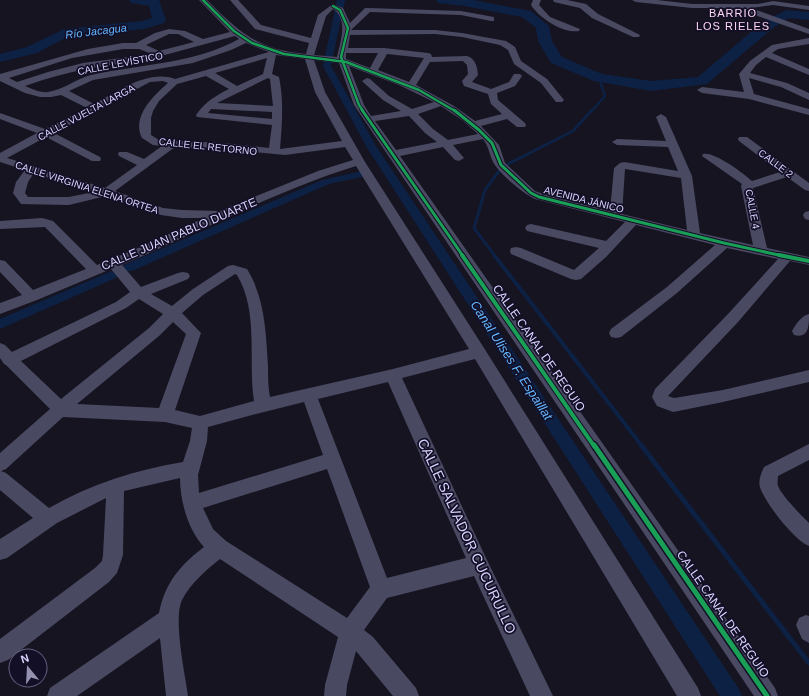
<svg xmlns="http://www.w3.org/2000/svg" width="809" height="696" viewBox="0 0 809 696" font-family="Helvetica,sans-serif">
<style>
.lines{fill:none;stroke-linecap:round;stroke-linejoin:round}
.stream-far3{stroke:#0d2144;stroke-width:2.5}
.stream-far2{stroke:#0d2144;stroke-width:3}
.stream-far1{stroke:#0d2144;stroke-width:4}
.stream{stroke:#0d2144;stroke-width:5}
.canal{fill:#0d2144;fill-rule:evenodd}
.river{fill:#0d2144;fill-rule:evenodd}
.minor{fill:#4a4962;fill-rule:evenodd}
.cycleway-far3-casing{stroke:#130f26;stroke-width:4}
.cycleway-far2-casing{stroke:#130f26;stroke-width:5}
.cycleway-far1-casing{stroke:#130f26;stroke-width:6}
.cycleway-casing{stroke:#130f26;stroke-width:8}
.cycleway-far3{stroke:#1a9f57;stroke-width:2.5}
.cycleway-far2{stroke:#1a9f57;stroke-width:3}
.cycleway-far1{stroke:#1a9f57;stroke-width:4}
.cycleway{stroke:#1a9f57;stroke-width:5}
.labels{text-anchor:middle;stroke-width:3.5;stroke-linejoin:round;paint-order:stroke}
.far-street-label{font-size:10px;fill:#d9d4ff;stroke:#130f26}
.far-neighbourhood-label{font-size:11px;letter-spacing:1px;fill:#ffd6f0;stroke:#130f26}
.far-water-label{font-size:11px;font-style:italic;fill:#62b6ff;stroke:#130f26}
.street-label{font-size:12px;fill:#d9d4ff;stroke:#130f26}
.water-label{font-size:13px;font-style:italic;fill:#62b6ff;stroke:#130f26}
.near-street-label{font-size:14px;fill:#d9d4ff;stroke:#130f26}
</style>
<rect width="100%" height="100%" fill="#161421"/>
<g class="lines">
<path class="stream-far3" d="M592,111L605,96L599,78"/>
<path class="stream-far2" d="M495,256L474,228L485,190L502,167L573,131L592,110"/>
<path class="stream-far1" d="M494,255L642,446"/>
<path class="stream" d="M641,445L809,663"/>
<g class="canal">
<path d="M337,0H345L331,66L376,146L739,689L742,696H720L366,146L323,66Z"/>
<path d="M362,171L367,174L366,176L329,184L132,271H124L122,268L124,265L322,180Z"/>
<path d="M114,270L118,271L120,274L118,277L0,329V319Z"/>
</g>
<g class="river">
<path d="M129,0H159L166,20L164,23L144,29L67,37L37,53L0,62V54L27,47L64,29L142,21L152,18L149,6L131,3Z"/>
<path d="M436,0H473L531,11L549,26L552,41L562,57L602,74L651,81L698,77L764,21L787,10L809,12V20L789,18L774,27L707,84L651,91L594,81L551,63L538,41L536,28L522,17L464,6L438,3Z"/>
</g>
<g class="minor">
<path d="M199,0H207C239,32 258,50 306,54L309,43L255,29L230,0H238L261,25L311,38L318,15L333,4L343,8L350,23L365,8H368L461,11L494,17V21H491L461,15L370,12L351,30H435L462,33L506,41L515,47L521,61L547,79L564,100L562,102H556L541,83L514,64L508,50L500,45L462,37L435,34L350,35L348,48H384L428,53L431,54L432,57L467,56C476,59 477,67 478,75L472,82L491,89L509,82L514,74H520L522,76L515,86L497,93L498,100L525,123L526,125L525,127H517L507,119L481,126L499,145L505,163L535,191L543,194L610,211L614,168L620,163L624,162L678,171L668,147L617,145L612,142L617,139L666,141L656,117L661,114L666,117L692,176L700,233L753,245L741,186L742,184L702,156L703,154C714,151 743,173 752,181L780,172L739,141L738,139L739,137H747L809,183V191L805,190L787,177L753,188L767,248L809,257V265L790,261L738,322L668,396L674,398L723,390L809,370V382L723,402L673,412L657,406L652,397L655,389L728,314L778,259L727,248L677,293L621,337L616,338L611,337L609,333L611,329L667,287L715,245L636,225L606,257L581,279L576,280L571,279L511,254L510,251L511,248L516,247L521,248L574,270L599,248L527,231L525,228L527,225L531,224L606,241L625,222L535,199C523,194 499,173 493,162C489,153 489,147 483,139L453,145L464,158L459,161L455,160L443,147L400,156L775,688L778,696H754L354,105L339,63L314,60L325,92L365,162L484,348L698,688L701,696H677L475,359L402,378L486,558L553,696H530L474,576L387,598L364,630L373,637L416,688L419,696H393L356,651L347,685L346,696H324L325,685L338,637L220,559C205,571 191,583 182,600C173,619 185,674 188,696H166L160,638L77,696H47L50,688L159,613C165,583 180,565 204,547C188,530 180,501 180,478L124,491L123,555L117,573L109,582L8,660L0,663V639L95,568L102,561L103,555L106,498L57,523L7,558L0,560V539L33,518L0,490V453L50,409L6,365L4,364L0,358V343L5,345L12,352L116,302L130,292L111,269L37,300L0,314V303L22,295L0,272V260L5,261L33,290L86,269L45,227L0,229V221L42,218L53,221L97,265L138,248L204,218H182L161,215L106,196L69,205L21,204L13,193L16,182L25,170L0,162V153L37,133L0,119V113L45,129L87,108L61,95L51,97H40L25,93L0,81V74L88,49L123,43H136L155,33L169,29L185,31L203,39L230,32ZM333,9C349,19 340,43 337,57L314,55L326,16ZM169,34H178L194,42L159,51L146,45ZM235,36L239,39C193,64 142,64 91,75C76,79 63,90 48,92C40,93 32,89 25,86C66,71 107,64 151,61L161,56ZM246,43L269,52L175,79C148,69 117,92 94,104L69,91L93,80L193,63L231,50ZM123,49H139L152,54L83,63L48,72L17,82L9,78L72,58ZM346,53H378L370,68L346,59ZM387,54L424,58L409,82L378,70ZM276,55L305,59L315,92L342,141L280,149C282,124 284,101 279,77L272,74ZM267,58L263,74L237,86L215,73ZM463,61L467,65L468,74L462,81L464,86L488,94L491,104L502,114L475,121L454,106L416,85L430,62ZM349,66L399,85L434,102L412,109L389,96L370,79L367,78L362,81L364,83L383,100L401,111L371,116L364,105ZM206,76L229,89C215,96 205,102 196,115L197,117L272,125L269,148L223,143L159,140L151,135V118L153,111L159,101L177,84ZM268,78L270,79L273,106L217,103ZM163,81L168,83C154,95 131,117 142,138L153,145L162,146L144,159L127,152H119L118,154L119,156L137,165L105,188L7,158L46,137L92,161H100L101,159L100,157L54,133L150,82ZM441,106L462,120L478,134L448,140L433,129L418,114ZM211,109L272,112V119L208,113ZM409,116L425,133L437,142L396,150L375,121ZM175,147L223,149L285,155L345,147L353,160L318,171L220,211L182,210L163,208L115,191ZM356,166L469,349L393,369L270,397C268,387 268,377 268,367C266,333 265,298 247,269L233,265L228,266L193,289L172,306L151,294L188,279L190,276L188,273L183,272L178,273L141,287L122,265C200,232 275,191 356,166ZM625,169L681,178L687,230L622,214ZM34,173L94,192L69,197H28L25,193L28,182ZM235,274L237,275C259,312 248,360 254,401L200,416L175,410L201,333L182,313L203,295ZM139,299L163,314L149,328L61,399L21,361L126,308ZM173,322L186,334L159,408L77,404L159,336ZM388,382L466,558L387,578L318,399ZM304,402L323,455L199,493L198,475L207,441L208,427L252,415ZM63,417L165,422L192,428L190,441L183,462C135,470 91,484 49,508L6,473L1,471L6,469ZM327,469L370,587L347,618L226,541L213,529L203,508Z"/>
<path d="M533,0H541L539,5L550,17L580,29L579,31C564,34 539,18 531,5Z"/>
<path d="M553,0H567L586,4L598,14L640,35L639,37H633L592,18L580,8L554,2Z"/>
<path d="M632,0H657L692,4H758L773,1L809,6V10L773,5L751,8L809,29V34L743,11V8H692L636,2Z"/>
<path d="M809,38V44L778,49L772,53L809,69V75L766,57L756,65L750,73L787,83L809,93V100L781,87L749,78L754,94L809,109V115L749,99L702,93L697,90L702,87L744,92L739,74L750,61L772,45Z"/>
<path d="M809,211V220L805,219L803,215L805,212Z"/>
<path d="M809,314C809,325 809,339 794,335L792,331C796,324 801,316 809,314Z"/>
<path d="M809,444V460L778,476C778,479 777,483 778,486C782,496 801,515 809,523V546C794,540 765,503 760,487C758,481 761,473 764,467Z"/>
<path d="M806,615L809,616V643L802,639L796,625L799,618Z"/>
</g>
<defs>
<g id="cycleway-far3">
<path d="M203,0L234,31L252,43L284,54L346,62L419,90L455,111"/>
<path d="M333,6L340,10L348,28L341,57L359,105L363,111"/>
</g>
<g id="cycleway-far2">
<path d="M362,110L463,256"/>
<path d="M454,110L479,130L492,143L501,165L531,193L539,197L724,243L783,256"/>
</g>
<g id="cycleway-far1">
<path d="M462,255L594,446"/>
<path d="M779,255L809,261"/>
</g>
<path id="cycleway" d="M594,445L767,696"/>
</defs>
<use href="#cycleway-far3" class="cycleway-far3-casing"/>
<use href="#cycleway-far2" class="cycleway-far2-casing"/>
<use href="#cycleway-far1" class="cycleway-far1-casing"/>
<use href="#cycleway" class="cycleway-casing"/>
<use href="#cycleway-far3" class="cycleway-far3"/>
<use href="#cycleway-far2" class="cycleway-far2"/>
<use href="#cycleway-far1" class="cycleway-far1"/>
<use href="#cycleway" class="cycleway"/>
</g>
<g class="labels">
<g class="far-street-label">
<text transform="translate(120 63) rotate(-11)" y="4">CALLE LEVÍSTICO</text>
<text transform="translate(86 112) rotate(-28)" y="4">CALLE VUELTA LARGA</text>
<text transform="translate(208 146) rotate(6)" y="4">CALLE EL RETORNO</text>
<text transform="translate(776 163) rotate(37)" y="4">CALLE 2</text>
<text transform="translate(87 187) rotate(18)" y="4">CALLE VIRGINIA ELENA ORTEA</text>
<text transform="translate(584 199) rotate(14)" y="4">AVENIDA JÁNICO</text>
<text transform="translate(753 209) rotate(79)" y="4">CALLE 4</text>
</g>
<g class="far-neighbourhood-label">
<text x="733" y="17">BARRIO<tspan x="733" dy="13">LOS RIELES</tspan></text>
</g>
<g class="far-water-label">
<text transform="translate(96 31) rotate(-7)" y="4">Río Jacagua</text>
</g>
<g class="street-label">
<text transform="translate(179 234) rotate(-23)" y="4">CALLE JUAN PABLO DUARTE</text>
<text transform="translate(539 348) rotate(55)" y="4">CALLE CANAL DE REGUIO</text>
<text transform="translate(723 614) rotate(55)" y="4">CALLE CANAL DE REGUIO</text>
</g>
<g class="water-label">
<text transform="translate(512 360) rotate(57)" y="5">Canal Ulises F. Espaillat</text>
</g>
<g class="near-street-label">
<text transform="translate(467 536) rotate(65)" y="5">CALLE SALVADOR CUCURULLO</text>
</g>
</g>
<g transform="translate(28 668) rotate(342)"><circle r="19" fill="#130f26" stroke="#625e7d"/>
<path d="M0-3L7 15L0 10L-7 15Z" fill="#9591b1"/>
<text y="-6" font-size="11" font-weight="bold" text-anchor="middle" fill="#d9d4ff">N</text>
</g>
</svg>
